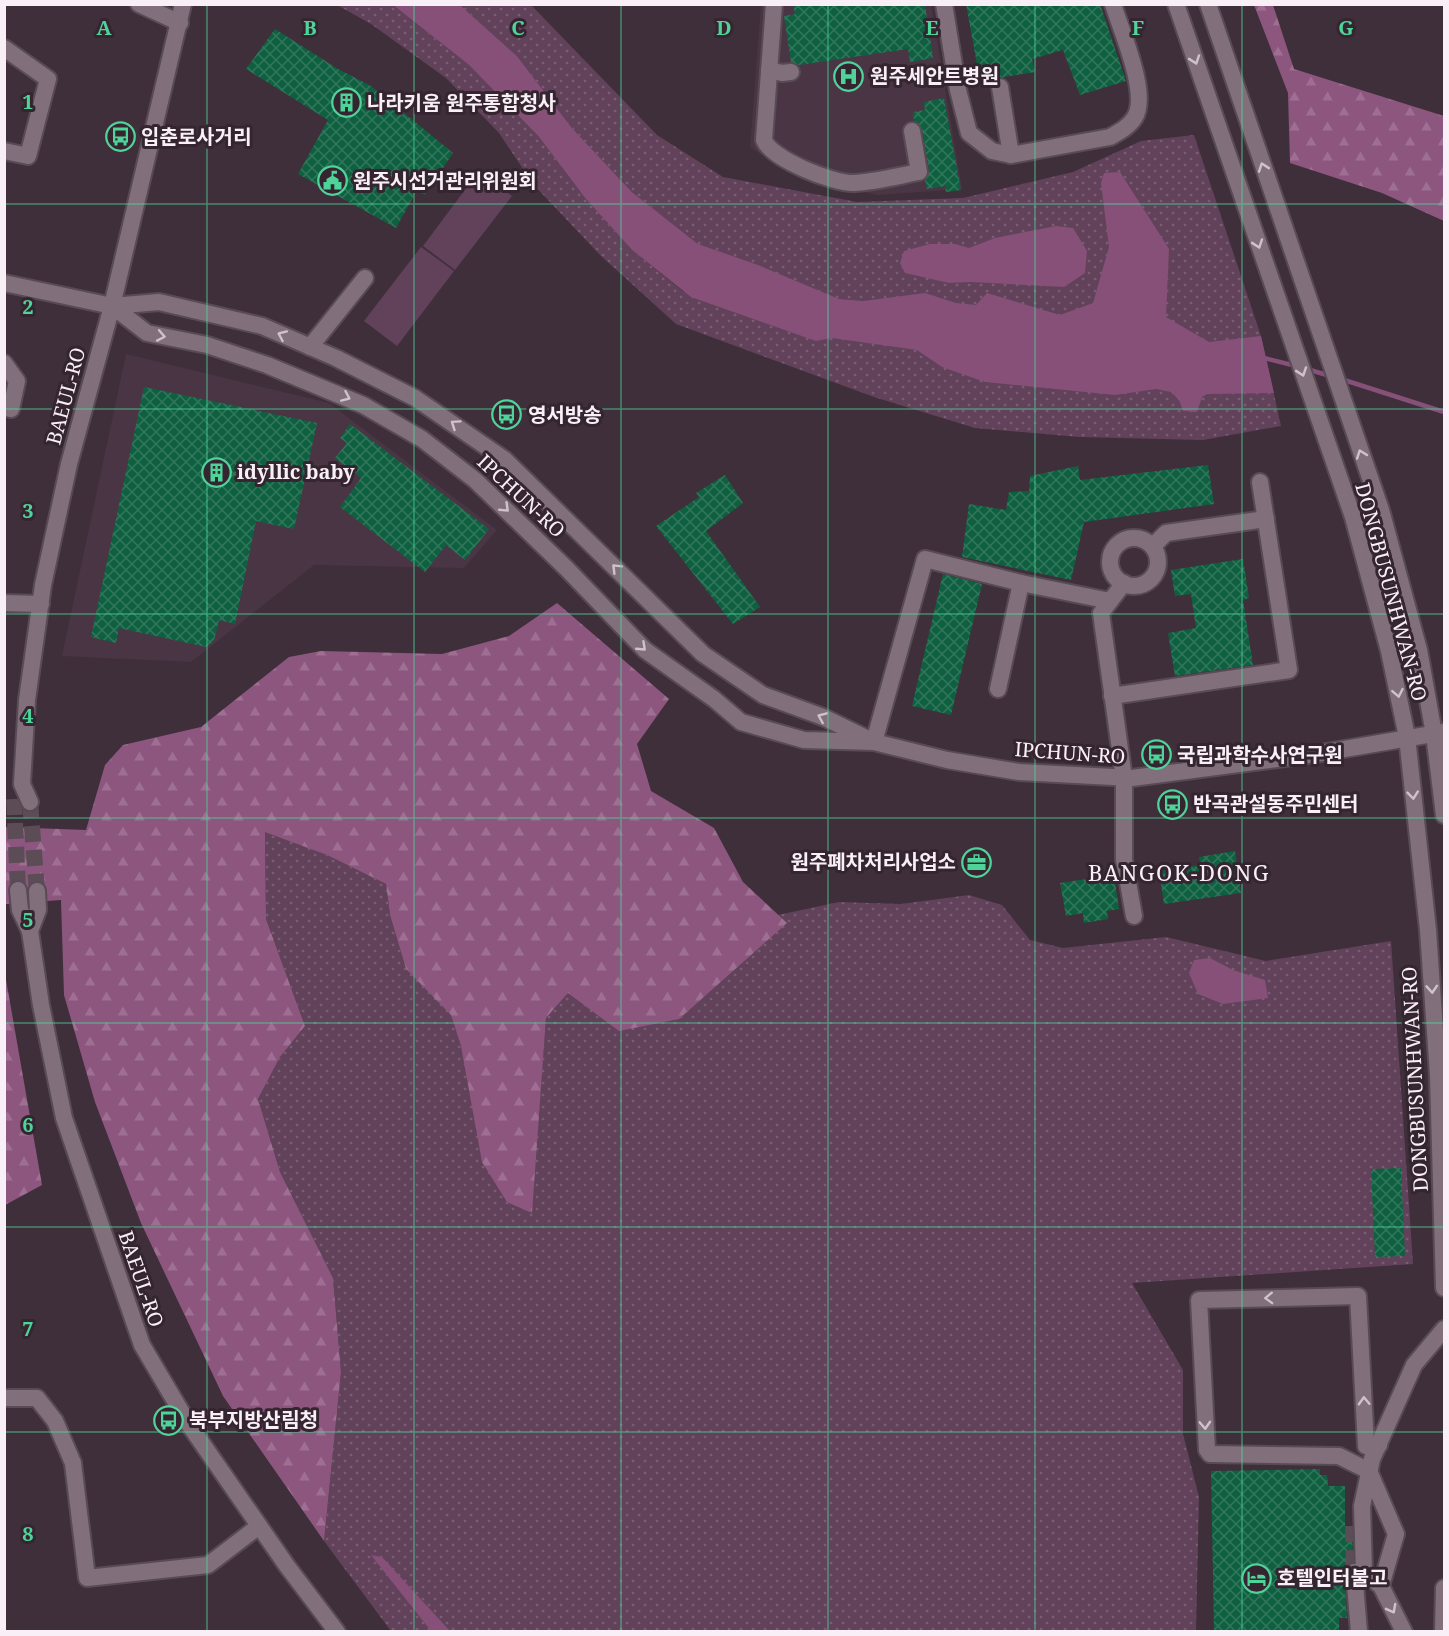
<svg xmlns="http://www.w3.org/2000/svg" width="1449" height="1636" viewBox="0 0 1449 1636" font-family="'Noto Serif','Noto Sans KR',serif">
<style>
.built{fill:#4a3545}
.grass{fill:url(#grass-dots)}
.forest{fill:url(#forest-firs)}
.pitch{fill:#62425a}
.water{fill:#865079}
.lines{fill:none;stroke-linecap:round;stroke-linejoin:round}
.stream{stroke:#865079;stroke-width:4.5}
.building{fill:url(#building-cross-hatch)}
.minor-tunnel{stroke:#5b4c56;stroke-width:16;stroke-dasharray:16 8;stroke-linecap:butt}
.minor-casing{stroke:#584b55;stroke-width:20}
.minor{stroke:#81707c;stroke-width:16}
.oneway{stroke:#cfc3cb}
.grid{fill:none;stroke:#4ed399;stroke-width:1.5;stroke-opacity:0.55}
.labels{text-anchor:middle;stroke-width:6;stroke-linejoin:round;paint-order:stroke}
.poi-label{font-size:20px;font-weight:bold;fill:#f9eff6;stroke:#342530;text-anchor:start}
.street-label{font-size:20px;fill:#f9eff6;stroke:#342530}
.quarter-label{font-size:22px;letter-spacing:1.5px;fill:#f9eff6;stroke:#342530}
.grid-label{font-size:20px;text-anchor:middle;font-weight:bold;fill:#4ed399;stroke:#342530;stroke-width:6;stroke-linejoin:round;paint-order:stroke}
</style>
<defs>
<pattern id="grass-dots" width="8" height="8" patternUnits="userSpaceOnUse" patternTransform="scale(1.5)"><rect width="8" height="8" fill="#62425a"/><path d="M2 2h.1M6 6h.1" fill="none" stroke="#795e72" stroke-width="1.8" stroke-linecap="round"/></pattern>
<pattern id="forest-firs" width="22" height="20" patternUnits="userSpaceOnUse" patternTransform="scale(1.5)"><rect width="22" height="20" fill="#8d567f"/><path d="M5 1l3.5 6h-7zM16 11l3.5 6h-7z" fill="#9e6f92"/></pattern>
<pattern id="building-cross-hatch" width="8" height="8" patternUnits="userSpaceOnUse" patternTransform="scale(1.5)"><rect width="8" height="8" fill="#0e6040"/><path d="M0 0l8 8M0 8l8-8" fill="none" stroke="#32775c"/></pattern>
</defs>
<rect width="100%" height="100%" fill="#3f2f3a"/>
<g class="built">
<path d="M761,5H931L962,189L877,195L789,173L750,147Z"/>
<path d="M126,354L329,403L497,530L464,568L314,565L191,662L62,656Z"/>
</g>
<g class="grass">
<path d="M337,5H393L469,65L539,137L585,198L632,250L684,292L698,244L632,192L572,128L517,56L460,5H531L657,135L723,177L857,202L963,198L1073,172L1141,141L1194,135L1261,336L1281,426L1203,440L1079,437L975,428L874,397L676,324L600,255L533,184L499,133L446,78L371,24Z"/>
<path d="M265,831L327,855L386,884L390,915L406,969L451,1014L461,1046L531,1213L546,1018L568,993L589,1006L786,923L778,915L839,902L901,904L969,895L1002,905L1030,940L1063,948L1166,937L1266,961L1391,941L1413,1264L1132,1283L1183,1370V1434L1199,1497L1196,1631H391L324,1541L341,1372L333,1278L280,1172L258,1099L280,1057L305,1026L266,919Z"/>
</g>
<g class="forest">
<path d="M1254,5H1273L1294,69L1444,116V221L1382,193L1290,163L1288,93Z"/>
<path d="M557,603L669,699L637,744L651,791L714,828L743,882L787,923L679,1019L619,1031L568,993L546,1018L532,1213L507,1202L482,1162L461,1046L451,1015L406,969L390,915L386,884L327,855L265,832L266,919L305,1026L280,1057L258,1099L280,1172L333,1278L341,1372L324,1541L223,1396L141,1223L95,1102L64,995L61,900L5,904V827L86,830L105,765L123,745L201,727L289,657L321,651L442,654L509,636Z"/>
<path d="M4,968L42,1185L5,1205H4Z"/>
</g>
<g class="pitch">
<path d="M479,171L512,196L455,270L423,246Z"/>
<path d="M421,247L454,271L397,346L364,321Z"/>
</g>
<g class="water">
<path d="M393,5H460L517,56L572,128L632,192L698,244L758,265L839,299L863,301L925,293L956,303L976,305L987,293L1060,315L1093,303L1109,247L1101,183L1104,173L1120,172L1169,249L1166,317L1209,342L1261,336L1274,393L1207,394L1202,397L1197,412L1183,411L1179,400L1171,392L1156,389L1115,395L985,382L942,367L917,350L832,338L816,341L691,297L632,250L585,198L539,137L469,65Z"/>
<path d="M1056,226L1073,228L1087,251L1085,273L1064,287L971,282L949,283L905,273L900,263L904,251L930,244H955L969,248L995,238Z"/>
<path d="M1210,958L1233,970L1265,980L1268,998L1223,1004L1198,994L1189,973L1194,960Z"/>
<path d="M371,1555L382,1557L450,1631H431Z"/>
</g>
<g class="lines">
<g class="stream">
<path d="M1260,357L1296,366"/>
<path d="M1307,369L1330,376"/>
<path d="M1341,379L1444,412"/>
</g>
</g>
<g class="building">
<path d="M793,4H925L933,58L910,62L908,49L799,65L791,62L784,16L795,14Z"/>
<path d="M966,4H1100L1126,81L1080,95L1063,50L1032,59L1035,72L980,81Z"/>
<path d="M275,29L338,69L371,86L453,153L425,195L417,190L396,228L298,174L328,120L246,69Z"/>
<path d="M944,98L961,190L946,192L945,186L927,189L925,180L929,170L922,129L914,121L913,112L925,110L924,102Z"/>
<path d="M144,387L317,423L294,529L256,521L235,624L219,620L214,641L206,647L119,628L116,643L91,637Z"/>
<path d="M350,424L489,529L465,560L446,545L425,572L340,507L361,478L335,458L347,443L340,438Z"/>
<path d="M1208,465L1214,504L1084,522L1071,580L962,557L969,504L1006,510L1009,492L1029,491L1030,476L1078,466L1080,480Z"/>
<path d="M725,475L743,503L706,531L760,607L733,624L656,526L699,497L696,493Z"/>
<path d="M1243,559L1249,598L1243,600L1253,665L1175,676L1168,633L1196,628L1191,594L1175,596L1171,570Z"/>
<path d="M943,574L982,584L951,715L912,706Z"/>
<path d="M1235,851L1241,893L1164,904L1159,871L1200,865L1199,857Z"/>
<path d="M1114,875L1119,909L1107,911L1108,919L1084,923L1083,913L1066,916L1060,883Z"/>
<path d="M1401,1168L1405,1256L1375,1257L1371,1169Z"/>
<path d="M1320,1469V1475H1327L1328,1486H1345V1526H1352L1353,1562L1348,1564L1344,1572L1347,1618H1339V1632H1214L1211,1471Z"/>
</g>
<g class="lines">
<g class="minor-tunnel">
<path d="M14,799L18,890"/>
<path d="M30,802L37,891"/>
<path d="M1353,1526L1354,1572"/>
</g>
<defs>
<g id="minor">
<path d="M139,4L180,23"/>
<path d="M774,4L764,140C771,159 834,184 854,183C875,182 898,176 919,172L912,131"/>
<path d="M944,4L958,90L969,133L992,151L1011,155L1110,137C1119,132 1129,127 1135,117C1149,93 1121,31 1113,4"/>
<path d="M1176,4L1353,517L1389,651L1407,737L1428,930L1438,1075L1444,1288"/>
<path d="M1208,4L1381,510L1419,650L1434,734L1444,815"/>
<path d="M4,48L48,79L28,156L4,151"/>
<path d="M769,70L782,73L791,72"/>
<path d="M1000,87L1011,155"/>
<path d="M4,283L112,306L159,302L262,326L336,358L415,398L504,459L703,654L763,695L823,717L868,739"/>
<path d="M112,306L147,333L207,345L267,365L363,405L422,439L475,480L566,568L645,650L714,699L741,722L804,740L874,742L947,760L1019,772L1132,778L1315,754L1444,732"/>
<path d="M310,347L365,278"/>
<path d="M4,363L17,381L11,409L4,407"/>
<circle cx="1134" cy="562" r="24"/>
<path d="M1153,546L1166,533L1266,519"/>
<path d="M1124,583L1101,613L1124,778V860L1134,916"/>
<path d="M4,603L41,604"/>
<path d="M998,689L1021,583L1110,601"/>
<path d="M1112,696L1289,670L1260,482"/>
<path d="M874,742L925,559L1021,583"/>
<path d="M30,802L22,784L27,700L43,585L69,464L112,306L183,4"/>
<path d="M18,890L20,910L30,931"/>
<path d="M37,891L38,910L30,931L41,1005L64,1118L142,1345L188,1423L287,1566L337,1632"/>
<path d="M4,1398H37L55,1421L73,1463L87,1578L208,1565L259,1526"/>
<path d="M1379,1445L1372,1448L1366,1446L1358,1296L1199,1300L1207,1450L1210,1454L1339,1456L1369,1471L1396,1534L1381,1586"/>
<path d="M1354,1572L1359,1632"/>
<path d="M1404,1632L1381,1586L1364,1572L1362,1506L1372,1459L1414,1365L1444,1329"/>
<path d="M1443,1632L1444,1588"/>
</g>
</defs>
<use href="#minor" class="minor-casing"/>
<use href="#minor" class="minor"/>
</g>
<defs><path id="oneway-chevron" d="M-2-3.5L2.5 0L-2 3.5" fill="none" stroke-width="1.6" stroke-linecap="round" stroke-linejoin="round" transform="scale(1.5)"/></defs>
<g class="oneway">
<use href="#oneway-chevron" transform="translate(1195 60) rotate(71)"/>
<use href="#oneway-chevron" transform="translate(1263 167) rotate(-109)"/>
<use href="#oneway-chevron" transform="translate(1258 244) rotate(71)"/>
<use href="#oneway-chevron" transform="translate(282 335) rotate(-156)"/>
<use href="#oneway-chevron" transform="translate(161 336) rotate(11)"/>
<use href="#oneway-chevron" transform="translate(1302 372) rotate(71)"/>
<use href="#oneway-chevron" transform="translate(346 397) rotate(24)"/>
<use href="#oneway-chevron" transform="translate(455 424) rotate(-146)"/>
<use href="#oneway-chevron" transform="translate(1361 454) rotate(-110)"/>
<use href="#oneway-chevron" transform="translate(505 508) rotate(44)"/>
<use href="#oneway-chevron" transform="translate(616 568) rotate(-135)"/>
<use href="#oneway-chevron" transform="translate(642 647) rotate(43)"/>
<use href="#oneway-chevron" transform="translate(1398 693) rotate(79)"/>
<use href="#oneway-chevron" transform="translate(822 717) rotate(-157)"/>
<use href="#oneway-chevron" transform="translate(1413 795) rotate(84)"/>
<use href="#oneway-chevron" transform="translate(1432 989) rotate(86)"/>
<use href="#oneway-chevron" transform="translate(1269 1298) rotate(178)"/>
<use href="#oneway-chevron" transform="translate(1364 1401) rotate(-92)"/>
<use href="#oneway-chevron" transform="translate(1205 1425) rotate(87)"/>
<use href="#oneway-chevron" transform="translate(1392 1609) rotate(62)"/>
</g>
<path class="grid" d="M207,4V1632M414,4V1632M621,4V1632M828,4V1632M1035,4V1632M1242,4V1632M4,204H1444M4,409H1444M4,614H1444M4,818H1444M4,1023H1444M4,1227H1444M4,1432H1444"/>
<defs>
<symbol id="hospital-ring" viewBox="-11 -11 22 22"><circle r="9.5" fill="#342530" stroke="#4ed399" stroke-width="1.5"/><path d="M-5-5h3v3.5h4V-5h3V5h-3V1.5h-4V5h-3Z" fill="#4ed399"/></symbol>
<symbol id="building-ring" viewBox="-11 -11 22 22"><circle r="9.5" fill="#342530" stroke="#4ed399" stroke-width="1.5"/><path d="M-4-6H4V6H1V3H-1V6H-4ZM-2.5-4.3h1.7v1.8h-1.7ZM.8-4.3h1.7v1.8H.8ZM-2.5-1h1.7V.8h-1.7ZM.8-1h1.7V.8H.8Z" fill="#4ed399"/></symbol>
<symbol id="bus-ring" viewBox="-11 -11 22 22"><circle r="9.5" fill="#342530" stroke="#4ed399" stroke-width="1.5"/><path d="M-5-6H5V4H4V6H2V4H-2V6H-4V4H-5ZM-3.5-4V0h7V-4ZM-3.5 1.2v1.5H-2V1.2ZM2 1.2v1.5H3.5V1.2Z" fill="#4ed399"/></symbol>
<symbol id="civic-ring" viewBox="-11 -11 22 22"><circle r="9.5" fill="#342530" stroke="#4ed399" stroke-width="1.5"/><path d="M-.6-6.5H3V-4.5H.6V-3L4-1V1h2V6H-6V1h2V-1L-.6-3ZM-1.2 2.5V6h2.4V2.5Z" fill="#4ed399"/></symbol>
<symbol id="office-ring" viewBox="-11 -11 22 22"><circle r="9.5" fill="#342530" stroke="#4ed399" stroke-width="1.5"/><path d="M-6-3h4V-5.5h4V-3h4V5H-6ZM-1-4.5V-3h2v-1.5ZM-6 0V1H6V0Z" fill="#4ed399"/></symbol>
<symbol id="hotel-ring" viewBox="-11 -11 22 22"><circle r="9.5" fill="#342530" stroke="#4ed399" stroke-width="1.5"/><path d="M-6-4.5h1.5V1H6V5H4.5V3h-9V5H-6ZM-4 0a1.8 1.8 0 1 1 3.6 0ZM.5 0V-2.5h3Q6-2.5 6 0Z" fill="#4ed399"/></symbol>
</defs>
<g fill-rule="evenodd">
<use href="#hospital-ring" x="832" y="60" width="33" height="33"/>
<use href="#building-ring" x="330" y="86" width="33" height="33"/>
<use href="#bus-ring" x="104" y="120" width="33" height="33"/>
<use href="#civic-ring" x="316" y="164" width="33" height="33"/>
<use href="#bus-ring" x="490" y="398" width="33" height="33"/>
<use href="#building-ring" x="200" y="456" width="33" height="33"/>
<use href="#bus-ring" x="1140" y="738" width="33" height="33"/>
<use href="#bus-ring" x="1156" y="788" width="33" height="33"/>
<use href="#office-ring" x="960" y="846" width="33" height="33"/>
<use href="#bus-ring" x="152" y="1404" width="33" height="33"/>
<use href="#hotel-ring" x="1240" y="1562" width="33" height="33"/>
</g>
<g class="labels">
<g class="poi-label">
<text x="870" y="83">원주세안트병원</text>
<text x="367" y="110">나라키움 원주통합청사</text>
<text x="141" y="144">입춘로사거리</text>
<text x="353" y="188">원주시선거관리위원회</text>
<text x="528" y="422">영서방송</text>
<text x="237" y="479">idyllic baby</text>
<text x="1177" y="762">국립과학수사연구원</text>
<text x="1193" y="811">반곡관설동주민센터</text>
<text x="956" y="869" text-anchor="end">원주폐차처리사업소</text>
<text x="189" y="1427">북부지방산림청</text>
<text x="1277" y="1585">호텔인터불고</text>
</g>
<g class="street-label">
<text transform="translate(66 396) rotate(-75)" y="7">BAEUL-RO</text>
<text transform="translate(521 496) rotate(43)" y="7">IPCHUN-RO</text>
<text transform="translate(1391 592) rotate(75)" y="7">DONGBUSUNHWAN-RO</text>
<text transform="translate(1070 753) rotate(4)" y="7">IPCHUN-RO</text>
<text transform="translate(1415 1079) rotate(-93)" y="7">DONGBUSUNHWAN-RO</text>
<text transform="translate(141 1279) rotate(71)" y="7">BAEUL-RO</text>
</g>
<g class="quarter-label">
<text x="1179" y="881">BANGOK-DONG</text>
</g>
</g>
<g class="grid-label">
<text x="104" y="35">A</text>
<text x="310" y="35">B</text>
<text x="518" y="35">C</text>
<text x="724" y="35">D</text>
<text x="932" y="35">E</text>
<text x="1138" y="35">F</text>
<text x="1346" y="35">G</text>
<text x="28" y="109">1</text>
<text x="28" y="314">2</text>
<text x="28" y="518">3</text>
<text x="28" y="723">4</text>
<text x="28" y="927">5</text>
<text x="28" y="1132">6</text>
<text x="28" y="1336">7</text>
<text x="28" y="1541">8</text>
</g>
<rect width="1449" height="1636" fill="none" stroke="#f9eff6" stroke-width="12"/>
</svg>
